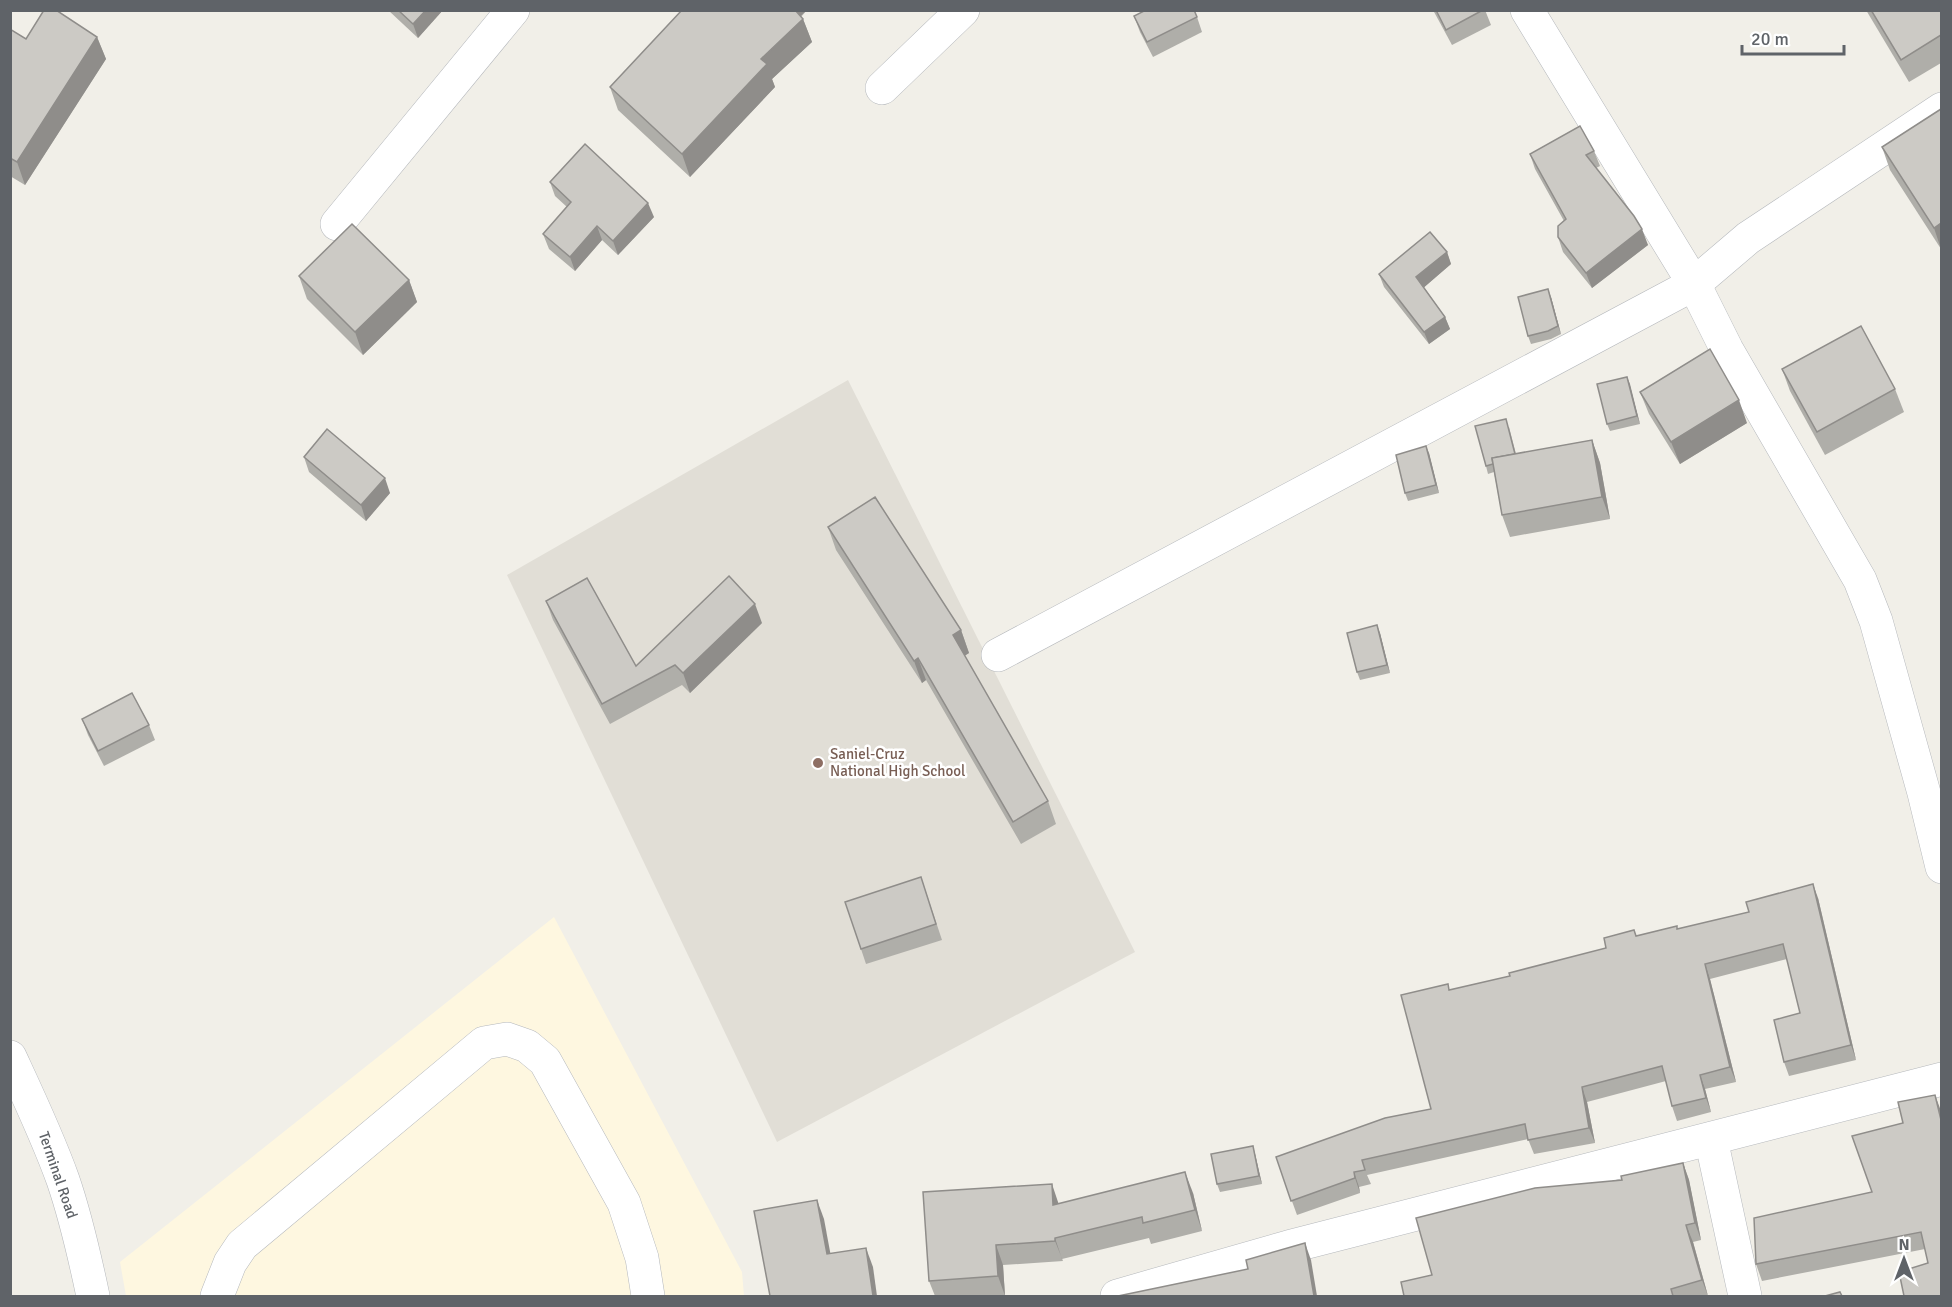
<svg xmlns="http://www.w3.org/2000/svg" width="1952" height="1307" viewBox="0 0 1952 1307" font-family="Signika,sans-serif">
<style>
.commercial{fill:#fef7e0}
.education{fill:#e1ded6}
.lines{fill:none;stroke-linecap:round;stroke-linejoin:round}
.minor-casing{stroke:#b5b8bc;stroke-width:34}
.minor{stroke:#fff;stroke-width:33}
.wall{fill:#afaea9}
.shaded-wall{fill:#8f8d8a}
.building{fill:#cccac5;stroke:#8f8d8a;stroke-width:1.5}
.education-dot{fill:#8d6e63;stroke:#fff;stroke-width:2}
.labels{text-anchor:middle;stroke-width:5;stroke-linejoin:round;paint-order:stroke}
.education-label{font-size:15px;fill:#785e54;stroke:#fff;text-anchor:start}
.street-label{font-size:15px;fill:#5f6368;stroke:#fff}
</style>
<rect width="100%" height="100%" fill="#f1efe8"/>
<path class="commercial" d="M554,917L742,1272L744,1296H126L120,1262Z"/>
<path class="education" d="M848,380L1135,952L777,1142L507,575Z"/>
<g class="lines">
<defs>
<g id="minor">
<path d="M1527,10L1694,284L1727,350L1860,580L1876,621L1924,793L1942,867"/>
<path d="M882,88L963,10"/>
<path d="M337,224L513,10"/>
<path d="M998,655L1694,284L1748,238L1942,109"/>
<path d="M10,1057C29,1098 48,1138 63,1180C76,1218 85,1258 93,1296"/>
<path d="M1711,1139L1745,1296"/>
<path d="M217,1296L230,1263L242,1245L484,1043L507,1039L527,1046L545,1061L624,1203L642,1258L648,1296"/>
<path d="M1117,1296L1288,1247L1942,1079"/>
</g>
</defs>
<use href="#minor" class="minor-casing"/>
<use href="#minor" class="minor"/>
</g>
<g class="wall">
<path d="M388,10H443L418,38Z"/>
<path d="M682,10H807L801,17L803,19L812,42L772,79L775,87L690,177L618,110L610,87Z"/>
<path d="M1433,10H1485L1491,25L1452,45Z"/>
<path d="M1866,10H1941V63L1909,82Z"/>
<path d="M1134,16L1197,17L1202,32L1153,57L1140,32Z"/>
<path d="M10,29L26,39L97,37L106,59L25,185L10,176Z"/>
<path d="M1941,109V249L1890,170L1882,147Z"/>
<path d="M1594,151L1600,166L1596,168L1648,245L1592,288L1563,252L1558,237L1564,221L1535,169L1530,154Z"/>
<path d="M550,182L654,217L618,255L602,240L575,271L549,249L543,234L567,207L555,196Z"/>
<path d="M1447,252L1451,264L1424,287L1445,317L1450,329L1429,344L1384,287L1379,274Z"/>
<path d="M299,276L409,280L417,302L363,355L307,299Z"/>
<path d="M1551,297L1561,334L1551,339L1531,344L1528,336Z"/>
<path d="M1782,369L1895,389L1904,412L1825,455L1790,391Z"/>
<path d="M1627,377L1640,424L1610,431L1607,424Z"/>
<path d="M1640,392L1747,423L1680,464L1649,414Z"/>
<path d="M1509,427L1516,454L1592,440L1600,463L1610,519L1510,537L1502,515L1494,472L1488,474L1486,466Z"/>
<path d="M1429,453L1439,493L1408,501L1405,493Z"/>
<path d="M304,457L390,493L366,521L309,472Z"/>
<path d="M828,527L961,630L969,653L964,656L1048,801L1056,824L1021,844L926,680L922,683L836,550Z"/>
<path d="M546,601L636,666L762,623L690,693L682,685L610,724L553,620Z"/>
<path d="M1380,633L1390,673L1360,680L1357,672Z"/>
<path d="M82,719L149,725L155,740L104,766L88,735Z"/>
<path d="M921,877L942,940L866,964L861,949Z"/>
<path d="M1818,898L1856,1060L1789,1076L1784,1062L1800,1013L1787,959L1710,979L1736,1082L1705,1089L1711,1112L1677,1121L1672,1106L1666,1081L1587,1102L1595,1143L1534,1154L1528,1139L1367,1175L1371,1184L1359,1187L1360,1193L1297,1215L1276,1157L1431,1109L1450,990L1510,976L1606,948L1634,930L1636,936L1678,929Z"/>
<path d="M1935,1095L1928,1263L1925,1249L1762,1281L1756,1264L1872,1192L1903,1123Z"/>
<path d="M1255,1154L1262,1184L1220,1192L1217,1184Z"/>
<path d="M1683,1163L1689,1180L1701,1240L1693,1242L1708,1296H1404L1432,1275L1622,1180Z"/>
<path d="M1193,1193L1202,1231L1151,1244L1149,1238L1062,1259L1063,1261L1003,1265L1005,1296H935L929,1281L1059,1204Z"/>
</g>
<g class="shaded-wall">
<path d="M426,10H443L418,38L413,24Z"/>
<path d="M789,10H807L793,23Z"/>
<path d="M803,19L812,42L772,79L775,87L690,177L682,154L761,59Z"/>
<path d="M97,37L106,59L25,185L17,162Z"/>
<path d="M648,203L654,217L618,255L613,241Z"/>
<path d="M1941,223V249L1934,228Z"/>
<path d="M597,226L602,240L575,271L570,257Z"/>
<path d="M1642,229L1648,245L1592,288L1586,273Z"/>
<path d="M1447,252L1451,264L1421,290L1416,277Z"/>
<path d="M409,280L417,302L363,355L355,332Z"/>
<path d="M1548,289L1551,297L1561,334L1558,326Z"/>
<path d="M1445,317L1450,329L1429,344L1424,332Z"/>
<path d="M1627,377L1630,384L1640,424L1637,416Z"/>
<path d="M1739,400L1747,423L1680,464L1671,442Z"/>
<path d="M1592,440L1600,463L1610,519L1602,497Z"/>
<path d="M1426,446L1429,453L1439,493L1436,485Z"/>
<path d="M385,478L390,493L366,521L361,505Z"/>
<path d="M755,604L762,623L690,693L683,673Z"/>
<path d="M1377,625L1380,633L1390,673L1387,665Z"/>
<path d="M961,630L969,653L961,658L953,635Z"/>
<path d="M918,658L926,680L922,683L914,661Z"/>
<path d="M1813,884L1818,898L1856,1060L1851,1045Z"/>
<path d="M1705,964L1710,979L1736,1082L1730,1067Z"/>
<path d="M1700,1075L1705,1089L1711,1112L1706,1098Z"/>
<path d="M1582,1087L1587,1102L1595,1143L1589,1128Z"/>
<path d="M1935,1095L1941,1111V1120Z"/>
<path d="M1253,1146L1255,1154L1262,1184L1259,1176Z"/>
<path d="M1683,1163L1689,1180L1701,1240L1695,1223Z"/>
<path d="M1185,1172L1193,1193L1202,1231L1195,1210Z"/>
<path d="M1354,1172L1359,1187L1360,1193L1355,1178Z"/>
<path d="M1052,1184L1059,1205H1053Z"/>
<path d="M817,1200L824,1219L834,1273L827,1254Z"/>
<path d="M1686,1225L1693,1242L1708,1296L1702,1280Z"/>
<path d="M1055,1238L1062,1259L1063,1261L1055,1241Z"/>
<path d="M1305,1243L1311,1260L1317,1296H1314Z"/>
<path d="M996,1245L1003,1265L1005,1296L998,1276Z"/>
<path d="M866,1248L873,1267L877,1296H873Z"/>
</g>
<g class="building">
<path d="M44,10H56L97,37L17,162L10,158V29L26,39Z"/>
<path d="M398,10H426L413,24Z"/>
<path d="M682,10H795L803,19L761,59L767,64L682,154L610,87Z"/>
<path d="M1146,10H1194L1197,17L1147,42L1134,16Z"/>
<path d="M1436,10H1483L1446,30Z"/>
<path d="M1871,10H1941V35L1901,60Z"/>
<path d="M1941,109V223L1934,228L1882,147Z"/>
<path d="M1580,126L1594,151L1586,155L1634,216L1642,229L1586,273L1558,237V226L1566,219L1530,154Z"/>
<path d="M585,144L648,203L613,241L597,226L570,257L543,234L571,202L550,182Z"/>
<path d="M352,224L409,280L355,332L299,276Z"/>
<path d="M1430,232L1447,252L1416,277L1445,317L1424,332L1379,274Z"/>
<path d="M1548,289L1558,326L1548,331L1528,336L1518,297Z"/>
<path d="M1861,326L1895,389L1817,432L1782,369Z"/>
<path d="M1710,349L1739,400L1671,442L1640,392Z"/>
<path d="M1627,377L1637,416L1607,424L1597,384Z"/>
<path d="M1506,419L1515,454L1492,458L1493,464L1486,466L1475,426Z"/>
<path d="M327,429L385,478L361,505L304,457Z"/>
<path d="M1592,440L1602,497L1502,515L1492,458Z"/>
<path d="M1426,446L1436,485L1405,493L1396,455Z"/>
<path d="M875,497L961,630L953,635L1048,801L1013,822L918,658L914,661L828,527Z"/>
<path d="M729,576L755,604L683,673L675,665L602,704L546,601L587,578L636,666Z"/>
<path d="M1377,625L1387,665L1357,672L1347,633Z"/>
<path d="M132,693L149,725L98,751L82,719Z"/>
<path d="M921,877L936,924L861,949L845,902Z"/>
<path d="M1813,884L1851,1045L1784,1062L1774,1020L1800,1013L1783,944L1705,964L1730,1067L1700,1075L1706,1098L1672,1106L1662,1066L1582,1087L1589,1128L1528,1140L1525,1124L1362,1160L1365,1170L1354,1172L1355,1178L1291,1201L1276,1157L1385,1118L1431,1109L1401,995L1448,984L1449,990L1510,976L1509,973L1606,948L1604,938L1634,930L1636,936L1677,926V929L1749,912L1746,902Z"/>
<path d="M1935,1095L1941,1120V1296H1904L1899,1272L1928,1263L1921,1232L1756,1264L1754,1218L1872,1192L1852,1136L1903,1123L1898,1102Z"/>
<path d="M1253,1146L1259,1176L1217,1184L1211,1154Z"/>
<path d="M1683,1163L1695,1223L1686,1225L1702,1280L1671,1289L1673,1296H1404L1401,1282L1432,1275L1416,1218L1535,1188L1622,1180L1621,1176Z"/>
<path d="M1185,1172L1195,1210L1143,1223L1142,1217L1055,1238V1241L996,1245L998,1276L929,1281L923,1192L1052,1184L1053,1205Z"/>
<path d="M817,1200L827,1254L866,1248L873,1296H770L754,1211Z"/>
<path d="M1305,1243L1314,1296H1118L1248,1269L1246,1260Z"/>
<path d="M1840,1292L1842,1296H1825Z"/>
</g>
<circle class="education-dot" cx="818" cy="763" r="6"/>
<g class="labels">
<g class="education-label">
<text x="830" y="759">Saniel-Cruz<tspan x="830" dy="17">National High School</tspan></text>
</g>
<g class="street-label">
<text transform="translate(58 1175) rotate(71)" y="5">Terminal Road</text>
</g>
</g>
<rect width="1952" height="1307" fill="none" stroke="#5f6368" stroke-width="24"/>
<g transform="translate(1904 1259)" stroke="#ffffff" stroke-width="4.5" paint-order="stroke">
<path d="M0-4.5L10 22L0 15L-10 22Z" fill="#5f6368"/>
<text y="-9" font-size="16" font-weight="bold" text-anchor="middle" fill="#5f6368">N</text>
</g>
<path d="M1742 45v9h102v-9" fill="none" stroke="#5f6368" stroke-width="3"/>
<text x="1751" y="45" font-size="18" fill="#5f6368" stroke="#ffffff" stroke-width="4.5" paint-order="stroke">20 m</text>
</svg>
